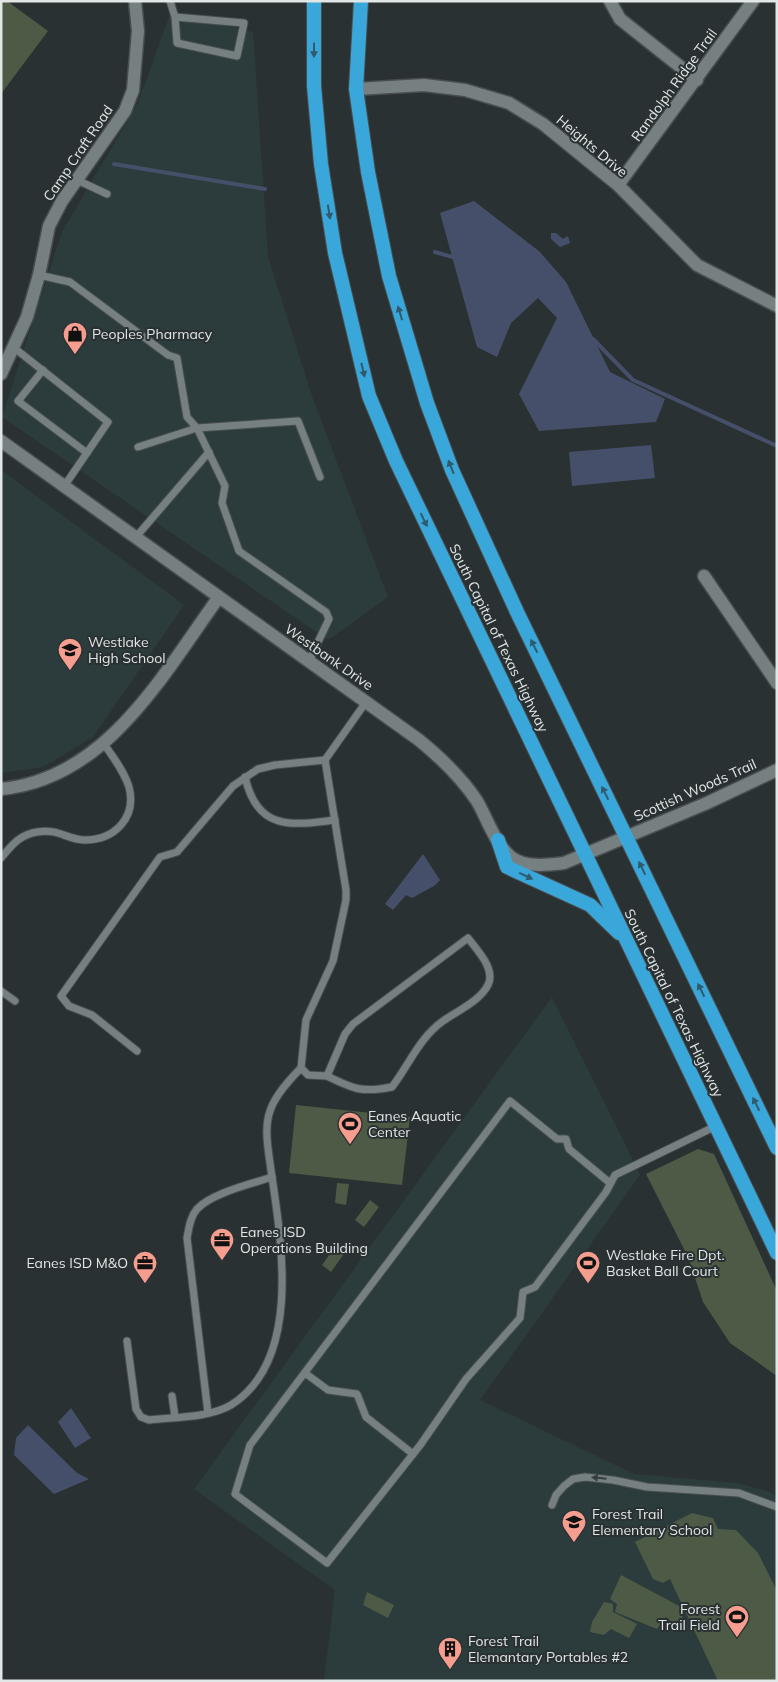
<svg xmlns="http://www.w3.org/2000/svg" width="778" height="1682" viewBox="0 0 778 1682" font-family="Mulish,sans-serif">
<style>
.built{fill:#2c3c3d}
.green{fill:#4d5a45}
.water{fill:#464f6a}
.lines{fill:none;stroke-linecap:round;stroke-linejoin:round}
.stream{stroke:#464f6a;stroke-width:4}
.service-casing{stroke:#484e4f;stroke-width:9}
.minor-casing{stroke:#484e4f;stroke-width:15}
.tertiary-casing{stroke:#484e4f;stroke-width:15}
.trunk-casing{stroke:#484e4f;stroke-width:16}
.service{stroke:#778081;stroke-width:7}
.minor{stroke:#778081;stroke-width:12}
.tertiary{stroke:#778081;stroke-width:12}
.trunk{stroke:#3aa7da;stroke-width:14}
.oneway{fill:#305a6d}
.oneway2{fill:#363d3e}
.labels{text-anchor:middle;stroke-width:4;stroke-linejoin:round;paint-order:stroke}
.street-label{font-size:14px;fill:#e1e6e6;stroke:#2a3132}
.poi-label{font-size:14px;fill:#e1e6e6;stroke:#2a3132;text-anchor:start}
</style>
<rect width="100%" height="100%" fill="#2a3132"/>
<g class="built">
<path d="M171,11L253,32L268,257L311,393L388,597L328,640L2,417L62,232L138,103Z"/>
<path d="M1,470L184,605L93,737L43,767L1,773Z"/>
<path d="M552,997L640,1175L480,1400L634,1474L738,1483L770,1492L777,1497V1681H324L335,1590L194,1489Z"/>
</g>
<g class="green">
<path d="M1,1H7L48,31L1,94Z"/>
<path d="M296,1105L410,1117L402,1185L289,1173Z"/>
<path d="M698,1149L714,1154L777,1291V1376L730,1343L703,1302L689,1259L646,1174Z"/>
<path d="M337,1183L349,1184L346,1205L335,1203Z"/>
<path d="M370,1200L379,1207L364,1227L355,1220Z"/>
<path d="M337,1244L346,1251L331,1272L322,1265Z"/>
<path d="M692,1513L713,1518L718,1529L736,1530L758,1553L777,1591V1681H718L670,1579L663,1583L653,1579L635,1542Z"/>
<path d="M621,1575L681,1607L683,1620L675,1625L666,1617L657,1629L615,1612L617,1604L610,1599Z"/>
<path d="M367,1592L394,1605L388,1618L363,1605Z"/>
<path d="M604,1602L613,1604V1612L637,1624L629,1638L611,1629L604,1635L590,1632L592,1622Z"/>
</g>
<g class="water">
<path d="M474,201L539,251L566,282L610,372L665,399L656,422L539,431L519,394L557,318L538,298L511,323L497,357L477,347L440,213Z"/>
<path d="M551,233H556L563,239L568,236L570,243L560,247L551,239Z"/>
<path d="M651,445L655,478L572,486L569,452Z"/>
<path d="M423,854L440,880L434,886L412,898L406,895L393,910L385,904Z"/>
<path d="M71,1408L91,1438L75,1448L58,1422Z"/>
<path d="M28,1425L77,1473L89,1479L54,1494L14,1455L16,1438Z"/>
</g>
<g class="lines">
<g class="stream">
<path d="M114,164L265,189"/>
<path d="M435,252L456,258"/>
<path d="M593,339L633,380L777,446"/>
</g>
<defs>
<g id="service">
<path d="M170,1L175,17L244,23L237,56L177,43L175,17"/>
<path d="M77,180L107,194"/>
<path d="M39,275L70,282L168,355L177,358L187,417L197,428L225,486L222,503L239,551L326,612L329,619L309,661"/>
<path d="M13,347L108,422L65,485"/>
<path d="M43,370L18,401L87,453"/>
<path d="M138,447L197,428L298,421L320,477"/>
<path d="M136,537L209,452"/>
<path d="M325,760L346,890V900L333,961L306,1020L301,1068L308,1075L327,1076L345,1034L353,1024L468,938C477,950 496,969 488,985C480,1001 457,1011 443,1021C419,1038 409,1065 392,1087C361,1093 354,1089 327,1076"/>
<path d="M245,777C257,830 290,826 335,820"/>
<path d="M1,858C12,845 19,835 37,832C59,828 67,840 85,840C114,840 137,818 129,787C124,771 113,757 104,744"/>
<path d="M1,991L15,1001"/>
<path d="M137,1051L92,1015L69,1006L61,996L160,857L177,852L233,786L258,769L275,765L325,760L366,702"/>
<path d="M610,1183L569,1149L566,1139H557L510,1101L250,1445L235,1494L327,1563L421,1444L466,1379L520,1318L523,1292L535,1287L606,1192L615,1175L716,1126"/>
<path d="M127,1341L136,1409L141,1417L149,1420C174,1417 209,1418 231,1405C301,1361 282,1245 272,1177"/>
<path d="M305,1373L328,1390L357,1394L366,1417L413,1454"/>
<path d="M172,1396L175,1417"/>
<path d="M208,1413L187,1238C189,1228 190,1217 197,1209C212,1193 251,1184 272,1177C264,1122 260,1110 301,1068"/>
<path d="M552,1505L556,1495L564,1486L573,1479L585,1477L613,1480L647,1487L739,1493L777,1507"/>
</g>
<g id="minor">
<path d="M610,1L620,19L697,80"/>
<path d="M356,89L424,85L465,90L509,103L543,124L618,185L697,265L777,306"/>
<path d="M618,185L753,1"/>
<path d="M1,374L27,317L39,275L49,226L62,201L125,111L133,90L138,31L135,1"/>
<path d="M704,576L777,683"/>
</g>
<g id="tertiary">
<path d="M1,441L419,740C441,758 461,777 477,801C487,818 495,844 511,857C526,868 547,865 564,863L707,803L777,770"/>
<path d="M1,789C107,779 163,674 219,597"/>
</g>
<g id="trunk">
<path d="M314,1V86L321,164L335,253L369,396L396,461L777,1253"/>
<path d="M361,1L356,89L368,172L389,276L427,403L452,470L517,612L777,1148"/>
<path d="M498,840L507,867L590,905L619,933"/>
</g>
</defs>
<use href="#service" class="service-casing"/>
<use href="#minor" class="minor-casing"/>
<use href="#tertiary" class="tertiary-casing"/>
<use href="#trunk" class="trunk-casing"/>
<use href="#service" class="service"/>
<use href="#minor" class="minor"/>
<use href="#tertiary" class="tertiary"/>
<use href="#trunk" class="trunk"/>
</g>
<defs><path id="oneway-solid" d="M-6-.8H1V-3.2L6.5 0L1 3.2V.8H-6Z" transform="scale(1.25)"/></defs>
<g class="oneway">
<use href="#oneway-solid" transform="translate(314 50) rotate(90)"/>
<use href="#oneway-solid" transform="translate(329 212) rotate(81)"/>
<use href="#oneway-solid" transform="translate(400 313) rotate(-107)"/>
<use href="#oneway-solid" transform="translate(363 370) rotate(77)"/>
<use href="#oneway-solid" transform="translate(451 467) rotate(-112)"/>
<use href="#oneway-solid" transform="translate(424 520) rotate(64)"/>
<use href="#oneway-solid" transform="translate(534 646) rotate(-116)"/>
<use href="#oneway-solid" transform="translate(605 793) rotate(-116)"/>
<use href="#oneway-solid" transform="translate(642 868) rotate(-116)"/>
<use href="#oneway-solid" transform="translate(526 876) rotate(25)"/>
<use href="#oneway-solid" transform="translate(701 990) rotate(-116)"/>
<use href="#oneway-solid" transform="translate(756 1104) rotate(-116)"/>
</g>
<use class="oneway2" href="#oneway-solid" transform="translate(599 1478) rotate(-174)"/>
<defs>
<symbol id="shop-pin" viewBox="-11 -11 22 30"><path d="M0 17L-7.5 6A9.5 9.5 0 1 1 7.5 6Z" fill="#f59d8f" stroke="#2a3132"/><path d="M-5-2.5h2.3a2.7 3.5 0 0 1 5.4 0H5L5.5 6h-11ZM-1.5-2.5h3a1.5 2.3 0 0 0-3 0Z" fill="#111"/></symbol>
<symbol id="school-pin" viewBox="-11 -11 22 30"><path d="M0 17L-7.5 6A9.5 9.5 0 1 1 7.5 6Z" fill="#f59d8f" stroke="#2a3132"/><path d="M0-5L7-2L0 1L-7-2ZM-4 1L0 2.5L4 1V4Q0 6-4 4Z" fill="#111"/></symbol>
<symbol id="stadium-pin" viewBox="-11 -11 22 30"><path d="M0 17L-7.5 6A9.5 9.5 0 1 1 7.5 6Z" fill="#f59d8f" stroke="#2a3132"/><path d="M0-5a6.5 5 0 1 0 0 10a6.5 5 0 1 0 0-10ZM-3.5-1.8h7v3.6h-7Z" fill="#111"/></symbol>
<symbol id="office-pin" viewBox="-11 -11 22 30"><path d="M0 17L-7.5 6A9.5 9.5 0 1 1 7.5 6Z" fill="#f59d8f" stroke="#2a3132"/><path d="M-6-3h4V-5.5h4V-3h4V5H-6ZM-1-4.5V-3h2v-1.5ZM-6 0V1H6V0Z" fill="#111"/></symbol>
<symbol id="building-pin" viewBox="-11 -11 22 30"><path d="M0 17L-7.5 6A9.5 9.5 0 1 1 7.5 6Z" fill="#f59d8f" stroke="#2a3132"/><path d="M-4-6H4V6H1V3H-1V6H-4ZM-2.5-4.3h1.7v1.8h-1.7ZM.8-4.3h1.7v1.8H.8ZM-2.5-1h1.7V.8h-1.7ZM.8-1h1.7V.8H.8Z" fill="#111"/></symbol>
</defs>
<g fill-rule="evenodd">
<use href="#shop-pin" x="61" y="320" width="28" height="38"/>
<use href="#school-pin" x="56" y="636" width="28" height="38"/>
<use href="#stadium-pin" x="336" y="1110" width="28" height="38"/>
<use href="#office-pin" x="208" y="1226" width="28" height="38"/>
<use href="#office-pin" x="131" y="1249" width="28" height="38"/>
<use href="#stadium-pin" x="574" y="1249" width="28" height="38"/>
<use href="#school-pin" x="560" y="1508" width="28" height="38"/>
<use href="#stadium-pin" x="723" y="1603" width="28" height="38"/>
<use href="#building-pin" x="436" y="1635" width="28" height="38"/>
</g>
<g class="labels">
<g class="street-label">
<text transform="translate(674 85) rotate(-54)" y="5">Randolph Ridge Trail</text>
<text transform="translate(592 146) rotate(40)" y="5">Heights Drive</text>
<text transform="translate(78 153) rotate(-56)" y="5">Camp Craft Road</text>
<text transform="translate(499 638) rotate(64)" y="5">South Capital of Texas Highway</text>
<text transform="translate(329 657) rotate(35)" y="5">Westbank Drive</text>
<text transform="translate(695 790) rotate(-24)" y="5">Scottish Woods Trail</text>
<text transform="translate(674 1003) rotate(64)" y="5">South Capital of Texas Highway</text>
</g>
<g class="poi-label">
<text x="92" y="339">Peoples Pharmacy</text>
<text x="88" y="647">Westlake<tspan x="88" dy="16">High School</tspan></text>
<text x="368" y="1121">Eanes Aquatic<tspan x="368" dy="16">Center</tspan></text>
<text x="240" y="1237">Eanes ISD<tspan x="240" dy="16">Operations Building</tspan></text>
<text x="606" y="1260">Westlake Fire Dpt.<tspan x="606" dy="16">Basket Ball Court</tspan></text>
<text x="128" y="1268" text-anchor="end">Eanes ISD M&amp;O</text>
<text x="592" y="1519">Forest Trail<tspan x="592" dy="16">Elementary School</tspan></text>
<text x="720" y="1614" text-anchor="end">Forest<tspan x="720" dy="16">Trail Field</tspan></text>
<text x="468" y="1646">Forest Trail<tspan x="468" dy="16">Elemantary Portables #2</tspan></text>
</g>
</g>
<rect width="778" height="1682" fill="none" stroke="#e1e6e6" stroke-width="5"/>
</svg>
